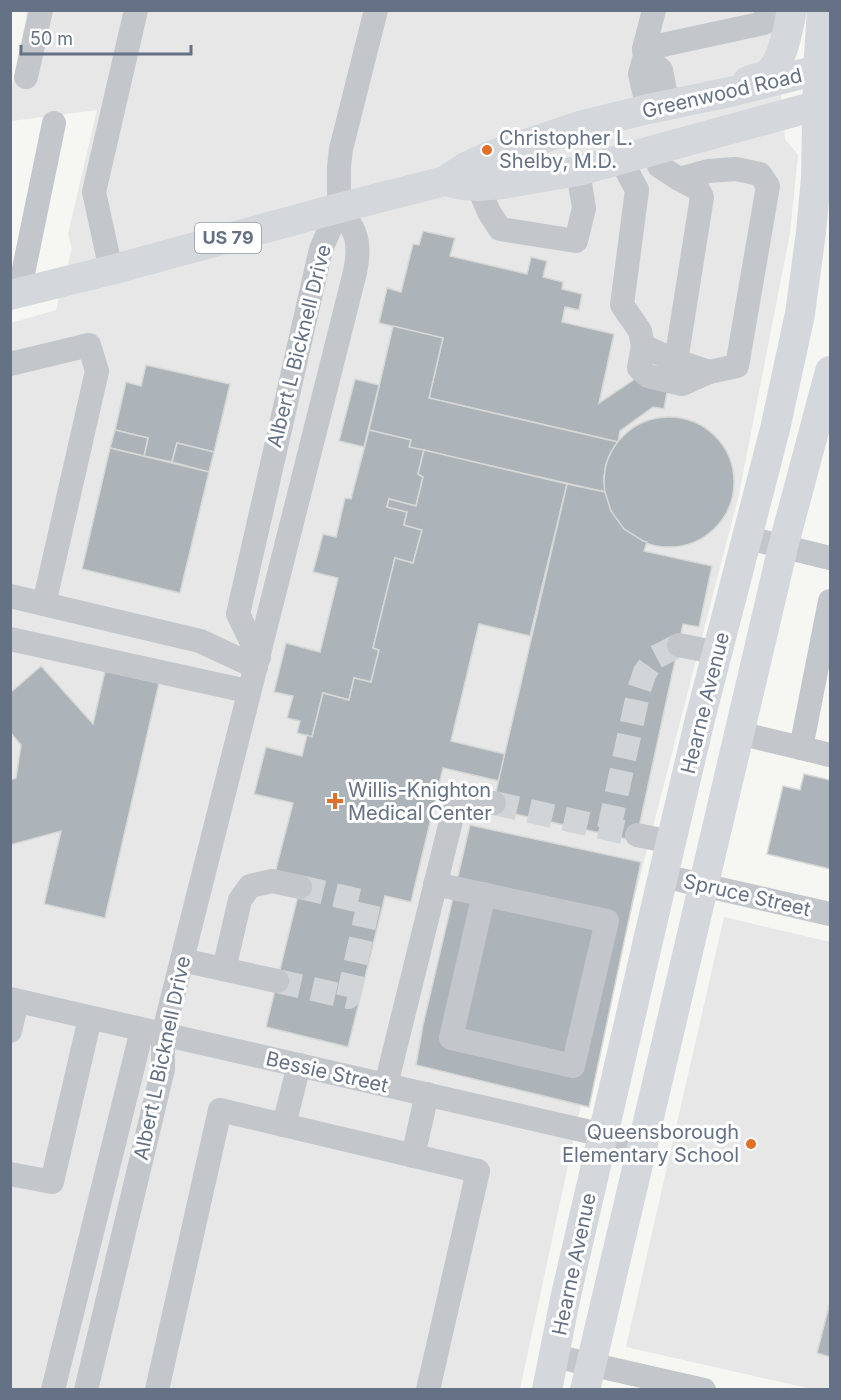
<svg xmlns="http://www.w3.org/2000/svg" width="841" height="1400" viewBox="0 0 841 1400" font-family="Inter,sans-serif">
<style>
.built{fill:#e6e7e6}
.building{fill:#acb3b9;stroke:#d7d8d5;stroke-width:1.5}
.lines{fill:none;stroke-linecap:round;stroke-linejoin:round}
.minor-tunnel{stroke:#d2d5d7;stroke-width:24;stroke-dasharray:24 12;stroke-linecap:butt}
.minor{stroke:#c3c6ca;stroke-width:24}
.major{stroke:#d4d8dc;stroke-width:30}
.poi-dot{fill:#e27027;stroke:#fff;stroke-width:2}
.labels{text-anchor:middle;stroke-width:6;stroke-linejoin:round;paint-order:stroke}
.shield{fill:#fff;stroke:#939ca9;stroke-width:1.5}
.shield-label{font-size:18px;font-weight:bold;fill:#657184}
.street-label{font-size:20px;fill:#657184;stroke:#fff}
.poi-label{font-size:20px;fill:#657184;stroke:#fff;text-anchor:start}
</style>
<rect width="100%" height="100%" fill="#f6f6f3"/>
<g class="built">
<path d="M26,11H784L777,50L785,139L798,155L790,233L739,494L580,1109L520,1389L11,1390V323L56,310L72,249L68,234L97,110L11,121V92L26,18Z"/>
<path d="M724,917L830,942V1389H812L626,1347Z"/>
</g>
<g class="building">
<path d="M423,231L455,238L450,256L527,274L531,257L547,261L543,277L563,282L562,289L582,294L579,310L565,307L562,322L614,334L599,403L635,379L668,387L664,409L653,407L620,431L618,442L429,398L443,338L379,323L387,288L401,292L413,244L419,245Z"/>
<path d="M393,326L443,338L429,398L618,442L611,452L606,464L604,477L605,492L409,447L411,440L369,430Z"/>
<path d="M146,365L230,384L214,452L177,443L172,462L144,456L148,438L115,430L126,382L141,386Z"/>
<path d="M355,379L379,385L364,447L339,441Z"/>
<circle cx="669" cy="482" r="65"/>
<path d="M115,430L148,438L144,456L110,448Z"/>
<path d="M369,430L411,440L409,447L424,450L418,474L423,477L416,506L389,499L387,507L407,512L404,525L422,530L413,563L395,558L373,648L379,650L371,682L354,678L349,700L323,693L312,737L297,733L300,721L287,718L293,696L274,692L286,643L320,652L338,578L313,572L323,534L336,537L345,498L351,499Z"/>
<path d="M177,443L214,452L209,472L172,462Z"/>
<path d="M110,448L209,472L180,593L82,569Z"/>
<path d="M424,450L567,484L530,636L479,624L451,741L505,754L499,781L443,768L411,902L385,896L348,1047L266,1027L302,879L275,873L293,803L254,794L266,747L302,756L307,735L312,737L323,693L349,700L354,678L371,682L379,650L373,648L395,558L413,563L422,530L404,525L407,512L387,507L389,499L416,506L423,477L418,474Z"/>
<path d="M567,484L605,492L611,511L624,529L643,541L647,542L644,551L712,566L699,627L683,624L636,841L492,809Z"/>
<path d="M41,666L93,724L105,671L159,683L105,918L44,904L61,831L10,845V780L16,778L21,745L10,732V693Z"/>
<path d="M804,774L830,780V869L767,854L783,786L800,790Z"/>
<path d="M470,825L641,862L589,1107L416,1065L423,1025Z"/>
<path d="M830,1302V1357L817,1353Z"/>
</g>
<g class="lines">
<g class="minor-tunnel">
<path d="M494,803L623,832"/>
<path d="M609,829L639,690L645,672L656,657L679,645"/>
<path d="M277,981L348,997L369,903L300,887"/>
</g>
<g class="minor">
<path d="M644,49L764,23L767,10"/>
<path d="M645,56L661,70L668,105"/>
<path d="M26,77L41,10"/>
<path d="M648,109L640,74L645,56L644,49L654,10"/>
<path d="M621,160L637,190L622,305L640,331L643,346L676,361L709,372L737,366L768,186L760,174L736,169L708,171L679,179L659,166L653,151"/>
<path d="M478,186L489,212L500,229L576,241L584,208L578,171"/>
<path d="M111,270L94,192L136,10"/>
<path d="M19,293L54,123"/>
<path d="M643,346L639,368L648,376L682,384L709,372"/>
<path d="M676,361L702,197L698,189L679,179"/>
<path d="M10,364L89,345L97,371L44,604"/>
<path d="M748,538L830,558"/>
<path d="M10,596L200,641L256,667"/>
<path d="M10,639L238,689L249,693"/>
<path d="M679,645L718,653"/>
<path d="M259,657L238,614L321,249L339,208V167L341,149L376,10"/>
<path d="M739,733L830,755"/>
<path d="M801,748L830,601"/>
<path d="M637,835L671,842"/>
<path d="M663,876L830,914"/>
<path d="M435,884L607,921L573,1066L451,1038L484,894"/>
<path d="M182,960L277,981"/>
<path d="M224,969L240,900L250,886L272,881L300,887"/>
<path d="M10,999L643,1144"/>
<path d="M10,1031L17,1001"/>
<path d="M386,1085L457,797L494,803"/>
<path d="M284,1125L299,1065"/>
<path d="M413,1156L427,1094"/>
<path d="M10,1174L52,1182L90,1018"/>
<path d="M554,1356L704,1390"/>
<path d="M53,1390L142,1030"/>
<path d="M86,1390L163,1069V1035L355,272C361,243 357,231 339,208"/>
<path d="M157,1390L220,1110L478,1171L428,1390"/>
</g>
<g class="major">
<path d="M748,81C754,78 761,78 766,75C783,65 788,28 792,10"/>
<path d="M445,181L461,185L478,186L503,184L578,171L830,102"/>
<path d="M10,295L111,270L339,208L445,181L466,167L490,156L583,125L648,109L730,92L830,67"/>
<path d="M547,1390L566,1295L663,876L700,719L775,429L800,314L811,232L816,178L818,70L822,10"/>
<path d="M585,1390L783,547L830,371"/>
</g>
</g>
<g class="poi-dot">
<circle cx="487" cy="150" r="6"/>
<path d="M332 792h6v6h6v6h-6v6h-6v-6h-6v-6h6z"/>
<circle cx="751" cy="1144" r="6"/>
</g>
<g class="labels">
<rect class="shield" x="195" y="223" width="66" height="30" rx="4.5"/>
<g class="shield-label">
<text x="228" y="244">US 79</text>
</g>
<g class="street-label">
<text transform="translate(722 93) rotate(-13)" y="7">Greenwood Road</text>
<text transform="translate(299 346) rotate(-76)" y="7">Albert L Bicknell Drive</text>
<text transform="translate(705 703) rotate(-76)" y="7">Hearne Avenue</text>
<text transform="translate(747 895) rotate(13)" y="7">Spruce Street</text>
<text transform="translate(162 1058) rotate(-78)" y="7">Albert L Bicknell Drive</text>
<text transform="translate(327 1072) rotate(13)" y="7">Bessie Street</text>
<text transform="translate(574 1264) rotate(-78)" y="7">Hearne Avenue</text>
</g>
<g class="poi-label">
<text x="499" y="145">Christopher L.<tspan x="499" dy="23">Shelby, M.D.</tspan></text>
<text x="348" y="797">Willis-Knighton<tspan x="348" dy="23">Medical Center</tspan></text>
<text x="739" y="1139" text-anchor="end">Queensborough<tspan x="739" dy="23">Elementary School</tspan></text>
</g>
</g>
<rect width="841" height="1400" fill="none" stroke="#657184" stroke-width="24"/>
<path d="M21 45v9h170v-9" fill="none" stroke="#657184" stroke-width="3"/>
<text x="30" y="45" font-size="18" fill="#657184" stroke="#ffffff" stroke-width="4.5" paint-order="stroke">50 m</text>
</svg>
